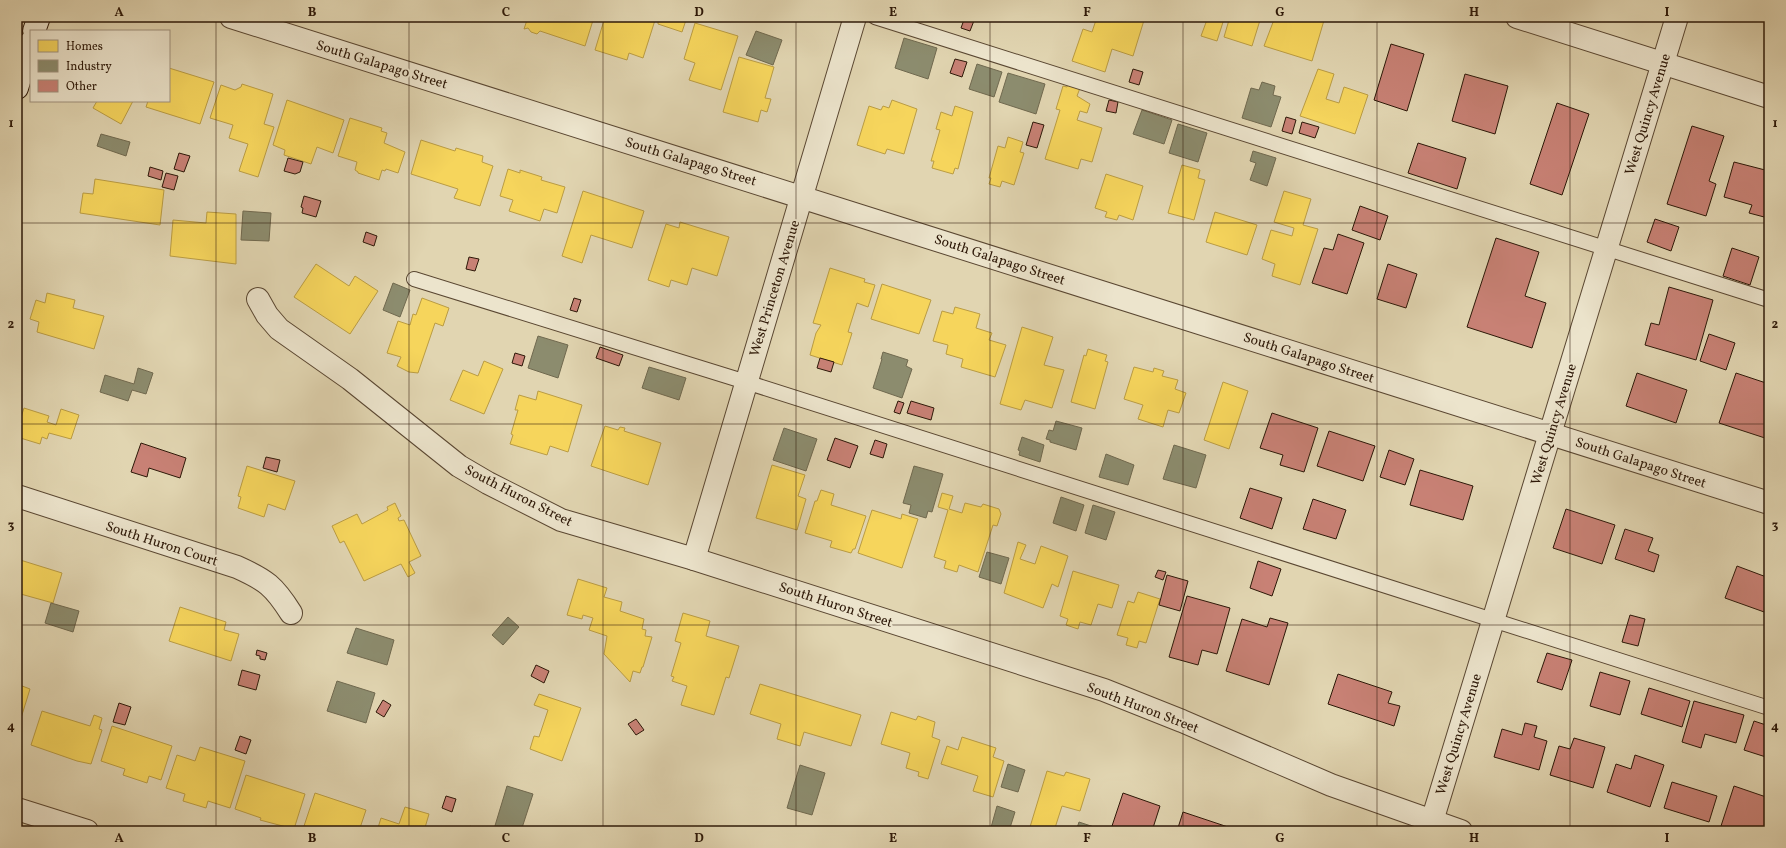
<svg xmlns="http://www.w3.org/2000/svg" width="1786" height="848" viewBox="0 0 1786 848" font-family="Vollkorn,serif">
<style>
.homes{fill:#f6d55c;stroke:#ba9c43}
.industry{fill:#8c8c6e;stroke:#70694f}
.building{fill:#c88175;stroke:#2d1808}
.lines{fill:none;stroke-linecap:round;stroke-linejoin:round}
.service-casing{stroke:#5a4732;stroke-width:16}
.minor-casing{stroke:#5a4732;stroke-width:24}
.tertiary-casing{stroke:#5a4732;stroke-width:24}
.secondary-casing{stroke:#2d1808;stroke-width:24}
.service{stroke:#ece4cc;stroke-width:14}
.minor{stroke:#ece4cc;stroke-width:22}
.tertiary{stroke:#ece4cc;stroke-width:22}
.secondary{stroke:#ece4cc;stroke-width:22}
.grid{fill:none;stroke:#2d1808;stroke-width:1;stroke-opacity:0.55}
.labels{text-anchor:middle;stroke-width:4;stroke-linejoin:round;paint-order:stroke}
.street-label{font-size:14px;fill:#2d1808;stroke:#ece4cc}
.neatline{fill:none;stroke:#2d1808;stroke-width:1.5}
.grid-label{font-size:13px;text-anchor:middle;font-weight:bold;fill:#2d1808}
</style>
<rect width="100%" height="100%" fill="#e1d5b1"/>
<filter id="stains"><feTurbulence type="fractalNoise" baseFrequency=".005" numOctaves="4"/><feColorMatrix values="0 0 0 0 .2 0 0 0 0 .09 0 0 0 0 .02 0 0 0 .5 -.17"/></filter>
<radialGradient id="worn" r=".72"><stop offset=".6" stop-color="#630" stop-opacity="0"/><stop offset="1" stop-color="#630" stop-opacity=".3"/></radialGradient>
<g class="homes">
<path d="M481,17H504L502,21L488,17L487,20Z"/>
<path d="M528,17H594L585,46L540,31L537,34L531,32L528,28L524,29Z"/>
<path d="M605,17H656L643,58L629,53L627,60L595,50Z"/>
<path d="M658,17H687L682,32L658,24Z"/>
<path d="M1097,17H1145L1133,56L1112,49L1105,72L1072,61L1083,29L1092,32Z"/>
<path d="M1208,17H1261L1252,46L1224,37L1229,20L1224,19L1217,41L1201,36Z"/>
<path d="M1275,17H1325L1312,61L1264,46Z"/>
<path d="M695,23L738,36L721,90L689,80L695,63L684,59Z"/>
<path d="M739,57L774,67L765,98L771,99L767,112L761,110L758,122L723,112Z"/>
<path d="M169,68L214,82L200,124L146,107L148,101H169Z"/>
<path d="M1318,69L1334,74L1326,99L1339,103L1344,87L1368,95L1355,134L1300,116Z"/>
<path d="M242,84L273,94L264,124L274,127L258,177L239,171L248,144L229,138L233,125L210,118L221,85L235,90L241,87Z"/>
<path d="M1068,84L1080,88L1077,96L1090,104L1087,113L1080,111L1077,120L1102,128L1092,162L1081,159L1078,169L1045,159L1060,110L1056,109L1063,86L1067,87Z"/>
<path d="M287,100L344,120L333,153L317,147L311,164L284,155L285,150L273,145Z"/>
<path d="M892,100L917,109L904,154L887,149L885,154L857,145L869,106L881,110L883,106L889,108Z"/>
<path d="M97,101H133L121,124L93,108Z"/>
<path d="M955,106L973,112L958,169L955,168L953,174L932,168L934,161H931L940,130L936,129L941,112L952,116Z"/>
<path d="M350,118L382,128L381,131L387,133L384,143L405,152L398,173L386,169L385,171L382,170L379,180L358,173V172L355,170L357,162L338,156Z"/>
<path d="M1008,137L1023,142L1020,152L1024,153L1014,185L1002,181L1000,187L989,184L991,178H989L998,146L1005,148Z"/>
<path d="M421,140L455,151L456,148L483,156L482,162L493,166L480,206L454,198L458,189L411,174Z"/>
<path d="M1182,165L1200,170L1198,178L1205,180L1194,220L1168,213Z"/>
<path d="M508,169L520,173V170L542,177L541,180L565,187L557,213L544,209L540,221L509,211L513,200L500,196Z"/>
<path d="M1106,174L1143,186L1133,220L1119,215L1117,220L1105,217L1107,212L1095,208Z"/>
<path d="M95,179L164,190L160,225L80,213L83,193L93,194Z"/>
<path d="M583,191L644,211L632,248L591,235L582,263L562,256Z"/>
<path d="M1284,191L1311,199L1303,225L1318,229L1300,285L1272,276L1275,264L1262,259L1271,230L1292,236L1294,228L1274,222Z"/>
<path d="M207,212L236,214V264L170,256L173,220L206,223Z"/>
<path d="M1215,212L1257,225L1247,255L1206,242Z"/>
<path d="M680,222L729,237L717,276L692,268L687,285L671,280L669,287L648,280L666,224L679,228Z"/>
<path d="M316,264L349,286L355,276L378,291L350,334L294,297Z"/>
<path d="M830,268L865,279L864,282L875,285L868,307L857,303L848,332L852,333L842,365L810,355L816,333L821,325L813,323Z"/>
<path d="M882,284L931,300L919,334L871,319Z"/>
<path d="M47,293L75,300L73,308L104,316L94,349L37,332L39,322L30,319L36,300L45,303Z"/>
<path d="M422,298L449,308L443,326L435,323L418,373L409,372L397,366L401,357L387,353L398,321L410,325L413,314L416,315Z"/>
<path d="M955,307L980,314L976,328L992,333L989,340L1006,345L995,377L961,367L963,359L946,354L948,345L933,341L942,311L953,314Z"/>
<path d="M1022,327L1053,337L1044,365L1064,370L1052,408L1025,400L1021,410L1000,404Z"/>
<path d="M1088,349L1107,355L1105,361L1108,362L1095,409L1071,402L1084,355L1086,356Z"/>
<path d="M484,361L503,369L484,414L450,400L463,370L478,376Z"/>
<path d="M1134,367L1153,372L1154,368L1164,371L1162,376L1178,380L1175,389L1186,393L1179,413L1168,410L1163,427L1138,419L1143,405L1124,399Z"/>
<path d="M1223,382L1248,391L1229,449L1204,440Z"/>
<path d="M538,391L582,405L568,452L550,446L547,455L510,444L513,435L511,434L518,410H515L519,395L536,400Z"/>
<path d="M24,408L49,416L47,422L56,425L61,409L79,415L71,439L49,433L47,439L42,437L40,444L17,437V430Z"/>
<path d="M605,426L618,430L620,427L625,428L624,431L661,443L648,485L591,466Z"/>
<path d="M772,465L805,475L798,496L806,499L797,530L756,518Z"/>
<path d="M247,466L295,481L285,510L268,504L264,517L238,508L241,497L238,496Z"/>
<path d="M821,490L834,494L831,505L866,516L855,549H853L851,553L830,547L832,541L805,533L815,501H817Z"/>
<path d="M942,493L953,496L949,509L962,513L965,503L981,507L983,504L999,509L1001,514L997,526L993,525L978,572L959,565L957,572L944,568L946,561L934,557L948,510L938,507Z"/>
<path d="M395,503L401,516L398,518L399,521L404,520L421,556L409,562L415,573L408,577L401,564L364,581L344,541L340,543L332,526L357,514L362,524L388,510L387,507Z"/>
<path d="M872,510L901,519L902,514L918,519L902,568L858,553Z"/>
<path d="M1018,542L1026,545L1020,559L1035,564L1041,546L1068,556L1058,587L1052,584L1043,608L1004,593Z"/>
<path d="M17,559L62,573L53,603L17,593Z"/>
<path d="M1073,571L1119,585L1112,608L1098,604L1091,625L1080,622L1078,629L1066,625L1068,619L1060,616Z"/>
<path d="M578,579L607,588L604,597L622,602L620,611L644,619L642,629L646,630L645,636L652,637L643,667H642L640,673L633,671L630,682L604,654L607,636L589,630L593,618L583,615L582,619L567,615Z"/>
<path d="M1138,592L1160,599L1146,643L1139,641L1137,648L1126,645L1128,638L1117,635L1128,601L1134,603Z"/>
<path d="M180,607L226,622L224,630L239,634L231,661L169,641Z"/>
<path d="M683,613L710,621L706,636L739,646L729,678L726,677L714,715L681,705L687,686L672,681L674,677L671,676L681,643L675,641Z"/>
<path d="M17,684L30,689L17,731Z"/>
<path d="M760,684L861,715L851,746L804,732L800,746L777,739L781,724L750,714Z"/>
<path d="M539,694L581,708L562,761L530,749L534,736L539,737L548,710L534,705Z"/>
<path d="M42,711L90,726L94,715L102,718L99,729L102,730L91,764L77,761L31,745Z"/>
<path d="M891,712L916,720L918,716L935,722L932,737L940,740L928,779L918,776L919,772L906,768L910,753L881,744Z"/>
<path d="M112,726L172,746L161,780L149,776L147,783L123,775L125,769L101,761Z"/>
<path d="M962,737L996,748L993,757L1004,761L993,797L973,791L978,776L941,764L947,746L958,750Z"/>
<path d="M200,747L245,761L230,808L208,801L206,808L183,801L185,794L166,788L177,755L195,761Z"/>
<path d="M1047,771L1064,776L1066,772L1090,779L1080,811L1062,806L1054,831H1043L1030,827Z"/>
<path d="M246,775L305,794L294,829L260,820L261,818L235,809Z"/>
<path d="M315,793L366,810L359,831H311L312,828L304,826Z"/>
<path d="M405,807L429,814L424,831H377L381,818L399,824Z"/>
<path d="M470,826L485,831H468Z"/>
</g>
<g class="industry">
<path d="M756,31L782,40L773,65L746,55Z"/>
<path d="M904,38L937,48L928,79L895,68Z"/>
<path d="M977,64L1002,72L994,97L969,89Z"/>
<path d="M1008,73L1045,84L1036,114L999,102Z"/>
<path d="M1262,82L1275,86L1273,95L1281,97L1271,127L1242,118L1251,88L1259,90Z"/>
<path d="M1142,110L1172,120L1164,144L1133,134Z"/>
<path d="M1178,124L1207,133L1198,162L1169,153Z"/>
<path d="M101,134L130,142L126,156L97,146Z"/>
<path d="M1253,151L1276,158L1267,186L1250,180L1256,163L1250,161Z"/>
<path d="M243,211L271,213L269,241L241,240Z"/>
<path d="M393,283L410,290L400,317L383,310Z"/>
<path d="M538,336L568,345L558,378L528,368Z"/>
<path d="M883,352L908,360L906,366L912,369L902,398L873,388L882,359H881Z"/>
<path d="M649,367L686,378L679,400L642,388Z"/>
<path d="M138,368L153,373L146,394L132,390L128,401L100,392L105,375L134,384Z"/>
<path d="M1056,421L1082,428L1076,450L1050,442V440L1046,439L1049,430L1053,431Z"/>
<path d="M784,428L817,439L806,471L773,460Z"/>
<path d="M1022,437L1044,445L1040,462L1019,455L1020,451L1018,450Z"/>
<path d="M1174,445L1206,455L1196,488L1163,479Z"/>
<path d="M1106,454L1134,465L1128,485L1099,477Z"/>
<path d="M914,466L943,474L932,512L928,511L926,518L909,513L911,505L903,503Z"/>
<path d="M1061,497L1084,505L1076,531L1053,523Z"/>
<path d="M1093,505L1115,512L1106,540L1085,533Z"/>
<path d="M987,552L1009,558L1001,584L979,577Z"/>
<path d="M51,603L79,611L73,632L45,623Z"/>
<path d="M508,617L519,627L503,645L492,635Z"/>
<path d="M356,628L394,640L387,665L347,653Z"/>
<path d="M337,681L375,693L366,723L327,711Z"/>
<path d="M1008,764L1025,770L1018,792L1001,787Z"/>
<path d="M800,765L825,773L812,815L787,808Z"/>
<path d="M507,786L533,794L521,831L494,829Z"/>
<path d="M997,806L1015,812L1009,831H990Z"/>
<path d="M1079,822L1094,827L1093,831H1076Z"/>
</g>
<g class="building">
<path d="M965,17L975,18L970,31L961,28Z"/>
<path d="M1391,44L1424,54L1407,111L1374,100Z"/>
<path d="M955,59L967,62L962,77L950,73Z"/>
<path d="M1133,69L1143,72L1139,85L1129,82Z"/>
<path d="M1465,74L1508,86L1495,134L1452,121Z"/>
<path d="M1109,100L1118,102L1116,113L1106,111Z"/>
<path d="M1557,103L1589,114L1562,195L1530,184Z"/>
<path d="M1286,117L1296,120L1292,134L1282,131Z"/>
<path d="M1033,122L1044,125L1037,148L1026,145Z"/>
<path d="M1302,122L1319,127L1315,138L1299,133Z"/>
<path d="M1692,126L1724,136L1709,181L1716,184L1706,216L1667,204Z"/>
<path d="M1418,143L1466,158L1457,189L1408,173Z"/>
<path d="M179,153L190,156L184,172L174,169Z"/>
<path d="M288,158L303,162L300,172L295,174L284,171Z"/>
<path d="M1734,162L1769,171L1768,218L1749,213L1752,205L1724,197Z"/>
<path d="M150,167L163,171L161,180L148,176Z"/>
<path d="M166,173L178,176L174,190L162,187Z"/>
<path d="M304,196L321,201L316,217L302,213L303,208L301,207Z"/>
<path d="M1360,206L1388,216L1380,240L1352,230Z"/>
<path d="M1655,219L1679,227L1671,251L1647,242Z"/>
<path d="M366,232L377,236L374,246L363,242Z"/>
<path d="M1338,234L1364,243L1347,294L1312,283L1324,248L1333,250Z"/>
<path d="M1496,238L1539,252L1525,296L1546,303L1532,348L1467,327Z"/>
<path d="M1732,248L1759,257L1750,285L1723,276Z"/>
<path d="M469,257L479,259L475,271L466,269Z"/>
<path d="M1388,264L1417,274L1406,308L1377,299Z"/>
<path d="M1669,287L1713,300L1696,360L1645,345L1651,323L1659,325Z"/>
<path d="M574,298L581,300L577,312L570,310Z"/>
<path d="M1709,334L1735,343L1726,370L1700,361Z"/>
<path d="M600,347L623,355L619,366L596,358Z"/>
<path d="M515,353L525,356L522,366L512,363Z"/>
<path d="M820,358L834,362L831,372L817,368Z"/>
<path d="M1637,373L1687,390L1676,423L1626,406Z"/>
<path d="M1736,373L1769,384L1768,439L1719,423Z"/>
<path d="M898,401L904,403L900,414L894,412Z"/>
<path d="M911,401L934,408L931,420L907,413Z"/>
<path d="M1272,413L1318,428L1304,472L1280,465L1283,455L1260,448Z"/>
<path d="M1329,431L1375,446L1363,481L1317,466Z"/>
<path d="M835,438L858,446L850,468L827,460Z"/>
<path d="M875,440L887,444L883,458L870,454Z"/>
<path d="M141,443L186,458L180,478L149,468L147,477L131,472Z"/>
<path d="M1389,450L1414,459L1405,485L1380,477Z"/>
<path d="M266,457L280,460L277,472L263,468Z"/>
<path d="M1420,470L1473,486L1463,520L1410,505Z"/>
<path d="M1250,488L1282,498L1272,529L1240,518Z"/>
<path d="M1313,499L1346,510L1336,539L1303,529Z"/>
<path d="M1566,509L1615,525L1602,564L1553,548Z"/>
<path d="M1625,529L1653,538L1648,551L1659,555L1654,572L1615,559Z"/>
<path d="M1258,561L1281,569L1272,596L1250,588Z"/>
<path d="M1737,566L1769,578V606L1767,613L1725,598Z"/>
<path d="M1158,570L1166,572L1163,580L1155,577Z"/>
<path d="M1167,575L1188,581L1180,611L1159,605Z"/>
<path d="M1187,596L1230,608L1217,654L1202,650L1198,665L1169,657Z"/>
<path d="M1630,615L1645,619L1638,646L1622,642Z"/>
<path d="M1270,618L1288,623L1269,685L1226,671L1242,619L1267,627Z"/>
<path d="M257,650L267,653L265,660L260,659V656L256,655Z"/>
<path d="M1547,653L1572,660L1562,690L1537,682Z"/>
<path d="M536,665L549,671L544,683L531,676Z"/>
<path d="M242,670L260,675L256,690L238,685Z"/>
<path d="M1600,672L1630,681L1620,715L1590,706Z"/>
<path d="M1338,674L1392,692L1388,703L1400,706L1394,726L1328,704Z"/>
<path d="M1649,688L1690,701L1682,727L1641,714Z"/>
<path d="M383,700L391,705L384,717L376,712Z"/>
<path d="M1694,701L1744,715L1736,743L1705,734L1701,748L1682,742Z"/>
<path d="M119,703L131,707L125,725L113,722Z"/>
<path d="M636,719L644,730L636,735L628,724Z"/>
<path d="M1754,721L1769,726V758L1744,750Z"/>
<path d="M1525,723L1537,726L1534,737L1547,741L1539,770L1494,757L1502,729L1522,735Z"/>
<path d="M240,736L251,740L246,754L235,750Z"/>
<path d="M1574,738L1605,747L1593,788L1550,775L1559,746L1570,749Z"/>
<path d="M1635,755L1664,765L1650,807L1607,792L1616,764L1631,769Z"/>
<path d="M1672,782L1717,796L1709,822L1664,808Z"/>
<path d="M1734,786L1769,798V826L1767,831H1738L1721,826Z"/>
<path d="M1123,793L1160,806L1152,831H1119L1111,829Z"/>
<path d="M446,796L456,799L452,812L442,808Z"/>
<path d="M1183,812L1231,828L1230,831H1177Z"/>
</g>
<g class="lines">
<defs>
<g id="service">
<path d="M875,17L1769,300"/>
<path d="M414,279L746,382L1769,708"/>
</g>
<g id="minor">
<path d="M231,17L1769,503"/>
<path d="M1517,17L1769,97"/>
<path d="M258,299L267,315L279,329L350,379L459,466L488,483L561,520L694,559L1104,690L1182,721L1331,785L1461,831"/>
<path d="M17,496L237,567C266,580 274,586 291,613"/>
<path d="M694,559L855,17"/>
<path d="M17,809L87,831"/>
</g>
<path id="tertiary" d="M1429,831L1677,17"/>
<g id="secondary">
<path d="M34,31L39,17"/>
<path d="M17,88L31,42"/>
</g>
</defs>
<use href="#service" class="service-casing"/>
<use href="#minor" class="minor-casing"/>
<use href="#tertiary" class="tertiary-casing"/>
<use href="#secondary" class="secondary-casing"/>
<use href="#service" class="service"/>
<use href="#minor" class="minor"/>
<use href="#tertiary" class="tertiary"/>
<use href="#secondary" class="secondary"/>
</g>
<path class="grid" d="M216,17V831M409,17V831M603,17V831M796,17V831M990,17V831M1183,17V831M1377,17V831M1570,17V831M17,223H1769M17,424H1769M17,625H1769"/>
<g class="labels">
<g class="street-label">
<text transform="translate(382 64) rotate(17)" y="5">South Galapago Street</text>
<text transform="translate(1647 114) rotate(-73)" y="5">West Quincy Avenue</text>
<text transform="translate(691 161) rotate(17)" y="5">South Galapago Street</text>
<text transform="translate(1000 259) rotate(18)" y="5">South Galapago Street</text>
<text transform="translate(774 288) rotate(-73)" y="5">West Princeton Avenue</text>
<text transform="translate(1309 357) rotate(18)" y="5">South Galapago Street</text>
<text transform="translate(1553 424) rotate(-73)" y="5">West Quincy Avenue</text>
<text transform="translate(1641 462) rotate(18)" y="5">South Galapago Street</text>
<text transform="translate(519 495) rotate(27)" y="5">South Huron Street</text>
<text transform="translate(162 543) rotate(18)" y="5">South Huron Court</text>
<text transform="translate(836 604) rotate(18)" y="5">South Huron Street</text>
<text transform="translate(1143 707) rotate(21)" y="5">South Huron Street</text>
<text transform="translate(1458 734) rotate(-73)" y="5">West Quincy Avenue</text>
</g>
</g>
<rect width="1786" height="848" fill="none" stroke="#e1d5b1" stroke-width="44"/>
<rect x="30" y="30" width="140" height="72" fill="#ece4cc" stroke="#a0927e"/>
<rect x="38" y="40" width="20" height="12" fill="#f6d55c" stroke="#a0927e"/>
<text x="66" y="50" font-size="12" fill="#2d1808">Homes</text>
<rect x="38" y="60" width="20" height="12" fill="#8c8c6e" stroke="#a0927e"/>
<text x="66" y="70" font-size="12" fill="#2d1808">Industry</text>
<rect x="38" y="80" width="20" height="12" fill="#c88175" stroke="#a0927e"/>
<text x="66" y="90" font-size="12" fill="#2d1808">Other</text>
<rect x="22" y="22" width="1742" height="804" class="neatline"/>
<g class="grid-label">
<text x="119" y="16">A</text>
<text x="312" y="16">B</text>
<text x="506" y="16">C</text>
<text x="699" y="16">D</text>
<text x="893" y="16">E</text>
<text x="1087" y="16">F</text>
<text x="1280" y="16">G</text>
<text x="1474" y="16">H</text>
<text x="1667" y="16">I</text>
<text x="11" y="127">1</text>
<text x="1775" y="127">1</text>
<text x="11" y="328">2</text>
<text x="1775" y="328">2</text>
<text x="11" y="529">3</text>
<text x="1775" y="529">3</text>
<text x="11" y="730">4</text>
<text x="1775" y="730">4</text>
<text x="119" y="842">A</text>
<text x="312" y="842">B</text>
<text x="506" y="842">C</text>
<text x="699" y="842">D</text>
<text x="893" y="842">E</text>
<text x="1087" y="842">F</text>
<text x="1280" y="842">G</text>
<text x="1474" y="842">H</text>
<text x="1667" y="842">I</text>
</g>
<rect width="100%" height="100%" filter="url(#stains)"/>
<rect width="100%" height="100%" fill="url(#worn)"/>
</svg>
